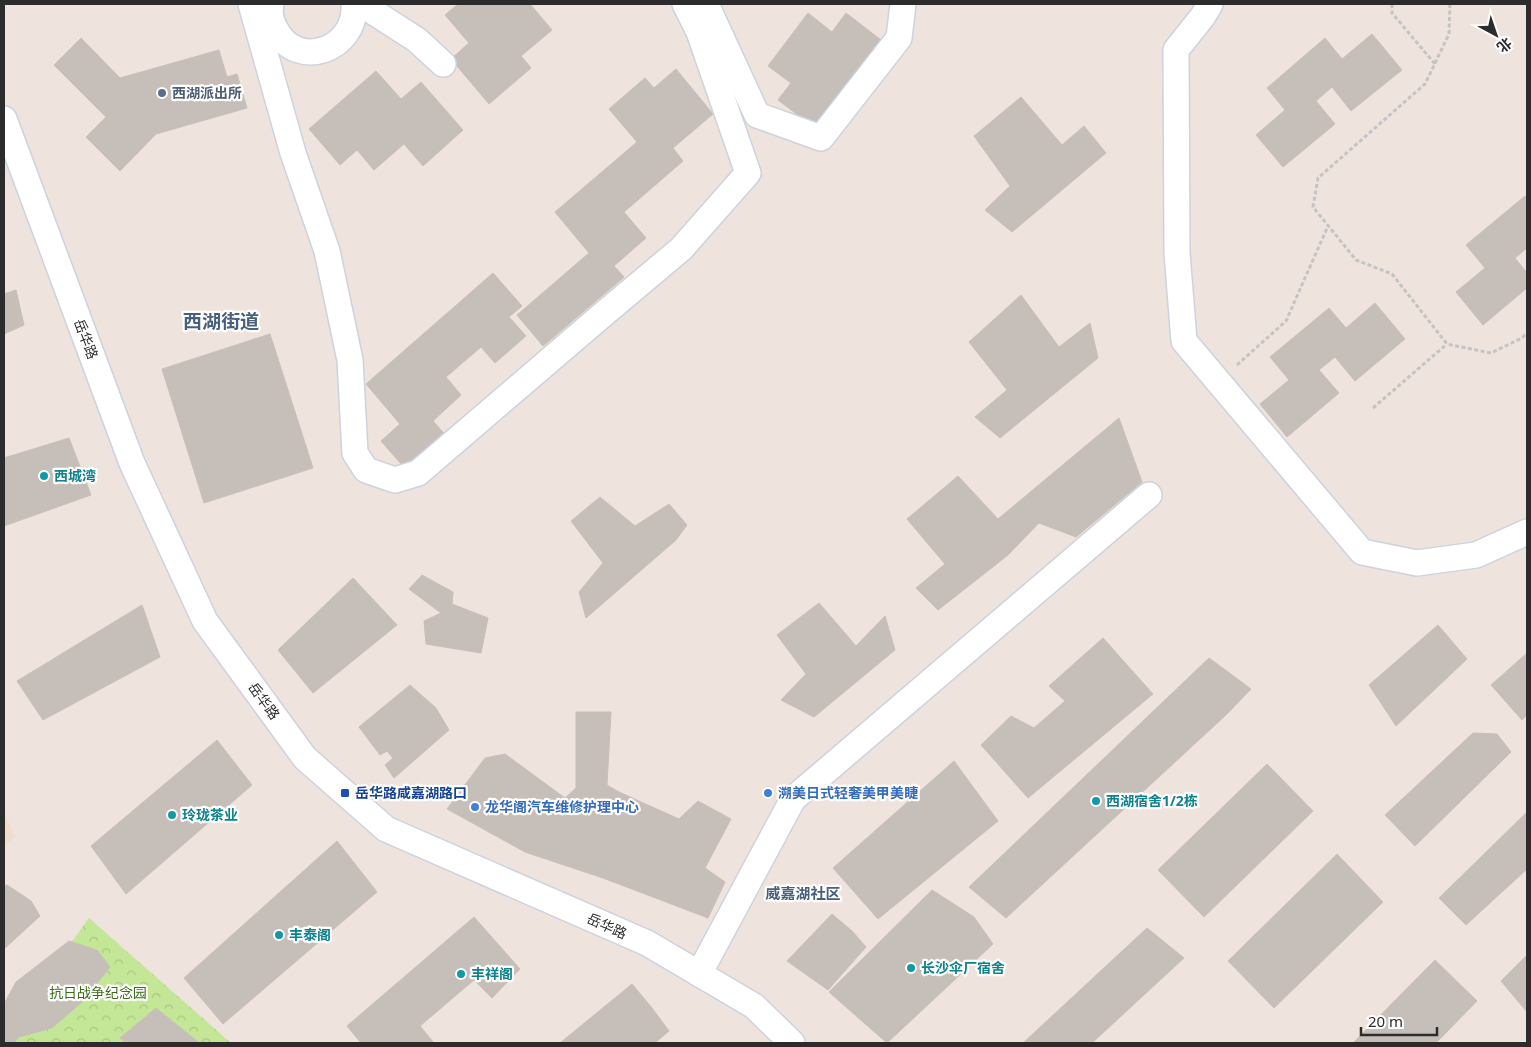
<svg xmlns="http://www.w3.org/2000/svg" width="1531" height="1047" viewBox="0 0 1531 1047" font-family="'Noto Sans','Noto Sans SC',sans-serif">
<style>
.education{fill:#f0ddcc}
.forest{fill:url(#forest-crowns)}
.building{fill:#c6bfb9;stroke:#cabfb7}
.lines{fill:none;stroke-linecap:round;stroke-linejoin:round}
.minor-casing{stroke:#ccd3de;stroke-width:28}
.path{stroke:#c4c4c4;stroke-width:3;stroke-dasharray:4 2.5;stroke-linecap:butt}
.minor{stroke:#fff;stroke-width:25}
.service-dot{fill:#5c6f8a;stroke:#fff;stroke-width:2}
.culture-dot{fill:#0f9aa8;stroke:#fff;stroke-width:2}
.transit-dot{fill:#1a4fb4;stroke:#fff;stroke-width:2}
.shop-dot{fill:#3f7fe0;stroke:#fff;stroke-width:2}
.labels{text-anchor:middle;stroke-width:4.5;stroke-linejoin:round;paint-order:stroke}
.service-label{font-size:14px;font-weight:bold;fill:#4e5e75;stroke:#fff;text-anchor:start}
.street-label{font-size:14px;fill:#2c2c2c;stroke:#fff}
.culture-label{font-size:14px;font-weight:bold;fill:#0d838f;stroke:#fff;text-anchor:start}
.transit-label{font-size:14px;font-weight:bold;fill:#164399;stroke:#fff;text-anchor:start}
.shop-label{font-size:14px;font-weight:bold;fill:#366cbe;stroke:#fff;text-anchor:start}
.park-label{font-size:14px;fill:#3c6e17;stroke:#fff}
.neighbourhood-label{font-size:15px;font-weight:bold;fill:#495f7f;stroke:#fff}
.district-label{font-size:19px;font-weight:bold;fill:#495f7f;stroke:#fff}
</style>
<defs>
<pattern id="forest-crowns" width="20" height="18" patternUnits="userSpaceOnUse" patternTransform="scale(1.25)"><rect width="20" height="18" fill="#c4e797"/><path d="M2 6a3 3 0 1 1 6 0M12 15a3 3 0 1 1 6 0" fill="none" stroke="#a9c682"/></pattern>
</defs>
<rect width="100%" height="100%" fill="#eee3dd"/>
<path class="education" d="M4,811L15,837L4,846Z"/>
<path class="forest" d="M89,918L231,1043H4V1035Z"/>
<g class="building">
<path d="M458,4H530L552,30L521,56L531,68L489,104L451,59L469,43L445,15Z"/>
<path d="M808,13L832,32L846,13L881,40L814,127L778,100L791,83L768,66Z"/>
<path d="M1372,34L1402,70L1351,111L1332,87L1316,101L1335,124L1283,167L1256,135L1285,110L1267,88L1325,38L1342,59Z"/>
<path d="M81,38L120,78L219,50L227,77L237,74L247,108L156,134L120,171L86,137L106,117L54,65Z"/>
<path d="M676,69L713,114L673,148L683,161L624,212L646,238L614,266L624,277L543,346L517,315L589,253L555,212L637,142L609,109L645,78L654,88Z"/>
<path d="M376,71L401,99L421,82L463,130L423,166L404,144L374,170L357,150L340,165L309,129Z"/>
<path d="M1021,97L1062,145L1084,126L1106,153L1012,232L985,210L1010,186L974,136Z"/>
<path d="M1525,196L1527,199V248L1515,258L1527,273V288L1483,325L1456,292L1485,268L1466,245Z"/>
<path d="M493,273L522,306L509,317L526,336L495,363L481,347L446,377L461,395L433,421L448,438L409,473L381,441L400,424L366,384Z"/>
<path d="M16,290L24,325L4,334V294Z"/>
<path d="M1021,295L1059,347L1090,323L1098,358L1000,438L975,417L1007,390L969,342Z"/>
<path d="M1375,303L1405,339L1355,381L1335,357L1319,370L1339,393L1287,437L1260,404L1289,380L1270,357L1329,308L1346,328Z"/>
<path d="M270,334L313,468L204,503L162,369Z"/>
<path d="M1119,418L1142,482L1076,537L1039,523L1008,555L938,610L916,588L945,564L907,519L958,476L998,519Z"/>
<path d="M69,438L91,495L4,526V458Z"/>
<path d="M600,497L635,526L669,504L687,525L676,540L586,618L579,592L603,563L571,521Z"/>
<path d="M422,575L453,592L452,604L488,618L481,653L426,644L424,621L441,613L409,589Z"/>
<path d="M353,578L397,625L313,693L278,650Z"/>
<path d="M819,603L856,646L885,616L895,650L814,717L781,700L806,674L777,635Z"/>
<path d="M142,605L160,657L43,720L17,681Z"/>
<path d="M1438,625L1467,659L1396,726L1369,685Z"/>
<path d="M1103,638L1153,694L1028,798L981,745L1011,716L1034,728L1065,701L1049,686Z"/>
<path d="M1527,653V715L1522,720L1491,685Z"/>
<path d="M1209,658L1251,689L1226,715L1006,918L969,887Z"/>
<path d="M410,685L436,708L449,730L394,778L385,765L393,758L387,751L380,755L359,727Z"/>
<path d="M576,712H611L607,785L619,792L679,819L698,801L731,819L705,868L725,882L708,918L603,878L525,852L447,809L485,758L505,754L565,798L576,788Z"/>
<path d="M1473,733L1497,734L1511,752L1415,846L1385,815Z"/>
<path d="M217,740L252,785L126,894L91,846Z"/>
<path d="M954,761L998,821L878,919L833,868Z"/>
<path d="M1267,764L1313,811L1204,917L1158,870Z"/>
<path d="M1527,812V869L1466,925L1439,898Z"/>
<path d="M337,841L377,892L223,1024L184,978Z"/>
<path d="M1337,854L1383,902L1274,1008L1228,961Z"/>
<path d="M7,885L31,901L40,916L4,949V887Z"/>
<path d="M932,890L974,917L993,944L887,1043L829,992Z"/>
<path d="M832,914L852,931L866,947L828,990L787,961Z"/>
<path d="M474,917L520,969L492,998L474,980L420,1026L434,1043H361L347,1026Z"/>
<path d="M1147,928L1184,958L1092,1043H1023Z"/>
<path d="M69,941L97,950L110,967L82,1002L52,1028L19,1037L14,1043H4V1004L16,982Z"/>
<path d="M1527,955V1012L1501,981Z"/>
<path d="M1435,960L1477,1001L1436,1043H1353Z"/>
<path d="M632,984L652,1008L669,1031L655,1043H560Z"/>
<path d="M156,1008L197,1041L195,1043H127L120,1038Z"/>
</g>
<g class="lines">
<defs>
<g id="minor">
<path d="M251,4L293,153L327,251L350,360L355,453L366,470L395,480L418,473L600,317L681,249L748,173L699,32L685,4"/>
<path d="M271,4C269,13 271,22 276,30C297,71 357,50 354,4"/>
<path d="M361,4L417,40L443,64"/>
<path d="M706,4L757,115L821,138L899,38L903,4"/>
<path d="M1210,4L1203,16L1176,50L1177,253L1184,341L1362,552L1417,563L1476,555L1527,532"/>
<path d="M4,119L132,463L205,621L305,758L386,829L647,943L754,1006L792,1043"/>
<path d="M699,974L793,799L1149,495"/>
</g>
</defs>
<use href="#minor" class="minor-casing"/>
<g class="path">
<path d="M1392,4V13L1435,64"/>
<path d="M1450,4L1449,34L1425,84L1318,178L1313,207L1356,260L1392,274L1447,344L1491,353L1522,338L1527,333"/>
<path d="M1237,365L1286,321L1328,226"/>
<path d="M1373,408L1447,344"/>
</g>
<use href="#minor" class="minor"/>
</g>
<circle class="service-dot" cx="162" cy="93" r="5"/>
<g class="culture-dot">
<circle cx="44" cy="476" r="5"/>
<circle cx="1096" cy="801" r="5"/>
<circle cx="172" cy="815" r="5"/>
<circle cx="279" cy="935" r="5"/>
<circle cx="911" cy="968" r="5"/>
<circle cx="461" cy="974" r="5"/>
</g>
<rect class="transit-dot" x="340" y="788" width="10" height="10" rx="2.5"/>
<g class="shop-dot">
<circle cx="768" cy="793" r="5"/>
<circle cx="475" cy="807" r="5"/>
</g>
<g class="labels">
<g class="service-label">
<text x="172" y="98">西湖派出所</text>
</g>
<g class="street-label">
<text transform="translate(86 339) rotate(69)" y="5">岳华路</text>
<text transform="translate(264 701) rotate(54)" y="5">岳华路</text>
<text transform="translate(607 926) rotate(24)" y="5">岳华路</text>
</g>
<g class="culture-label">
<text x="54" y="481">西城湾</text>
<text x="1106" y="806">西湖宿舍1/2栋</text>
<text x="182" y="820">玲珑茶业</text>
<text x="289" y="940">丰泰阁</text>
<text x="921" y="973">长沙伞厂宿舍</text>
<text x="471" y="979">丰祥阁</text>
</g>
<g class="transit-label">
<text x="355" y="798">岳华路咸嘉湖路口</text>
</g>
<g class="shop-label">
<text x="778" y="798">溯美日式轻奢美甲美睫</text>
<text x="485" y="812">龙华阁汽车维修护理中心</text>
</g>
<g class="park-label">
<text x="98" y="998">抗日战争纪念园</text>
</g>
<g class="neighbourhood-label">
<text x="803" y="899">威嘉湖社区</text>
</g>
<g class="district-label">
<text x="221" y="328">西湖街道</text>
</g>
</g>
<rect width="1531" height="1047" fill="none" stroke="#2c2c2c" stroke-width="10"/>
<g transform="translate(1496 35) rotate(140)" stroke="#ffffff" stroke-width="4" paint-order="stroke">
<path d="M0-4L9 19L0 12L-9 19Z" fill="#2c2c2c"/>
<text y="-8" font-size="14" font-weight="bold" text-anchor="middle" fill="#2c2c2c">北</text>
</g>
<path d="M1361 1027v8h76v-8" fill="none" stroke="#2c2c2c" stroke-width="2.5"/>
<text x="1368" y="1027" font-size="15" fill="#2c2c2c" stroke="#ffffff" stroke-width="4" paint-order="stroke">20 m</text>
</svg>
